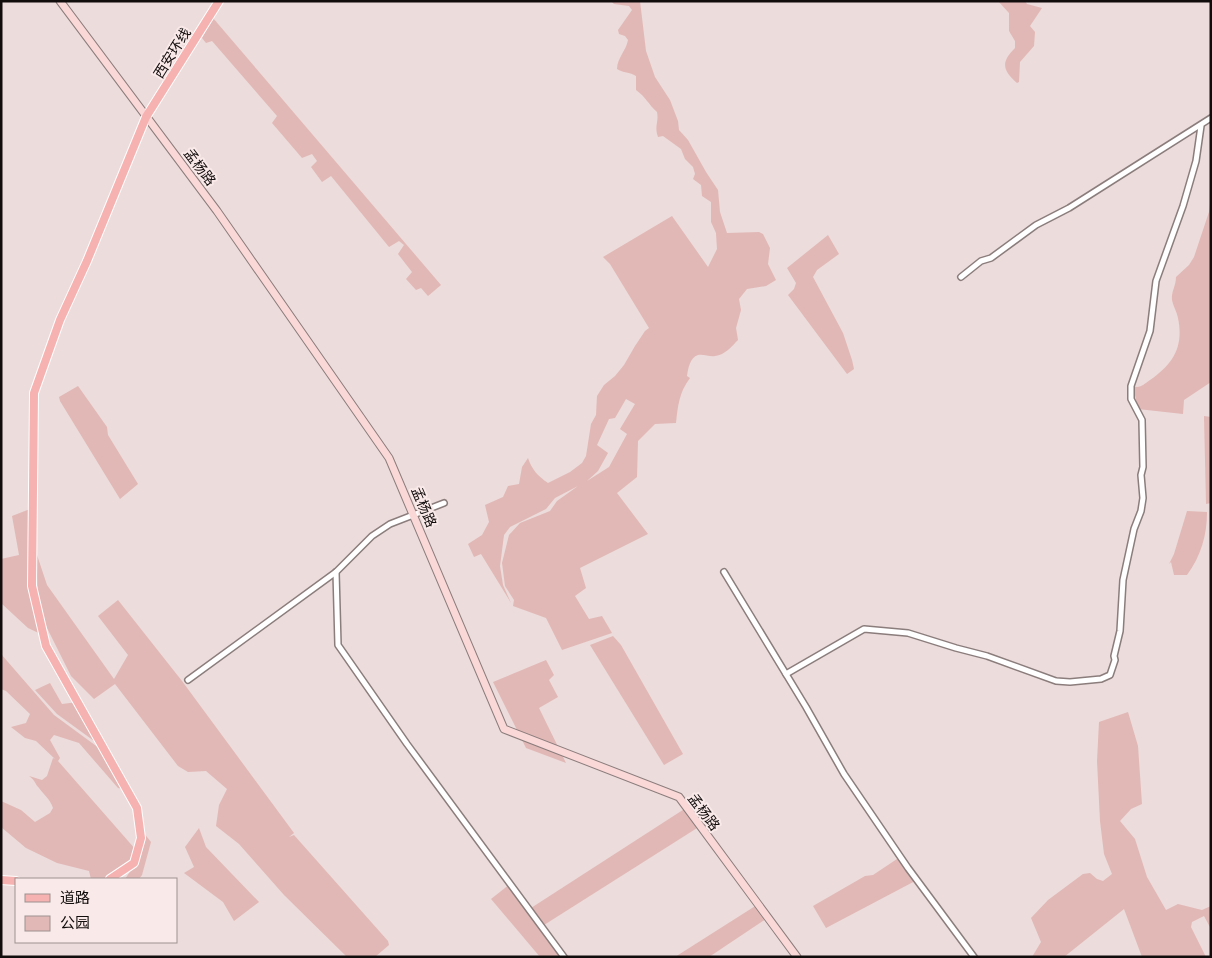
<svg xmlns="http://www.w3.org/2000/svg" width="1212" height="958" viewBox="0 0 1212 958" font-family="Mulish,'Noto Sans SC',sans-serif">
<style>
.green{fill:#e1b8b6;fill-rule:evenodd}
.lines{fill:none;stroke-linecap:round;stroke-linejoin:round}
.street-casing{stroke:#8b7d7c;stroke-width:8}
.secondary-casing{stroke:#8b7d7c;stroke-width:9}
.primary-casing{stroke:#fff;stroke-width:10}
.street{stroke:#fff;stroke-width:5}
.secondary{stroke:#fad8d8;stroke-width:7}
.primary{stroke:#f6b2b1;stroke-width:8}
.labels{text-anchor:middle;stroke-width:4;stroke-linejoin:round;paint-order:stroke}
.street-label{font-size:14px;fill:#120d0d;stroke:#f9e9e8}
</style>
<rect width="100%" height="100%" fill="#ecdcdb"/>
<g class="green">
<path d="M611,1H640L646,51L655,77L670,100L678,121L679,130L688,140L706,172L718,190L720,212L727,233L759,232L763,234L770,248L768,264L776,280L766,286L747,289L739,299L741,310L736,328L738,340C732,346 725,355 715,356C710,357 704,354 698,355C690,357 688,369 687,376L690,378C679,393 678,405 676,423L655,424L638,441L637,477L617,493L648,534L580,568L586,588L575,596L589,619L602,616L612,633L562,650L546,618L513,606L514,600L505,586L502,563L509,535L520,523L550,511L557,501L578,486L555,498L546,509L510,527L504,535L500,566L503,585L511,603L481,554L474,557L468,544L482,535L489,522L485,505L503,497L508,486L519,484L522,467L528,458C532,470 538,476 548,483L570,472L582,463L586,456L591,424L596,415L597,396L604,385L615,376L624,365L635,346L645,331L649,328L610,264L603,257L672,216L708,267L717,249L716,233L711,222V202L702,196L701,185L693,179L695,174L693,167L685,159L681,149L663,136L658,137C654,126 659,122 657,112C648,104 646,97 636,90V76C630,72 623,73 617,69C617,58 626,51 628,40L625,36L619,34L618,30L632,10L629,6L614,4ZM626,399L635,404L620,429L627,434L609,467L587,481L598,471L608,453L597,445L609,419L615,418Z"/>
<path d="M998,1H1025L1027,4L1042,8L1030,26L1035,32L1034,46L1020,62L1019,82L1017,83C1002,70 1001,62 1015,48V41L1009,31V13Z"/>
<path d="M213,18L441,285L428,296L421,288L416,290L406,279L412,272L398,254L404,245L399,241L389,247L331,176L322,182L311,167L317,161L312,154L302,158L272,123L277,116L212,41L206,43L202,38Z"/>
<path d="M1211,197V382L1184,400L1183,414L1138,409L1133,386C1140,389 1144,384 1150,380C1173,364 1184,347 1178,318C1177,312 1173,306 1172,300C1171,292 1176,286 1176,277L1189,265L1194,257L1209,212Z"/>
<path d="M828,235L839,254L817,270L813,277L843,333L852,360L854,369L847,374L788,295L794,289L796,283L787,268Z"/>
<path d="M78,386L107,427L108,435L138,484L120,499L60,401L59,397Z"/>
<path d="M1204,416L1211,417V503L1206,504Z"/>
<path d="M30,509L31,592L45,636L28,628L1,603V559L19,555L12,516Z"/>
<path d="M1187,511L1207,512C1207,535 1201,556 1187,575H1174L1171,562L1169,564L1174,554Z"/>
<path d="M36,552L47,585L114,679L128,655L98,616L118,600L182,681L294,833L289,837L294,835L388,941L389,945L375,957H347L284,895L239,844L216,826L219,805L227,789L206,771L188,772L178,766L115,684L94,699L71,676L45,624L38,600Z"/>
<path d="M613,636L621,645L683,754L664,765L590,645Z"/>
<path d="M1,654L54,715L103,751L123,789L118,788L79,743L54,735L50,740L60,758L58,761L136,850L120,875L107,879H91L89,871L57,863L26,848L1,827V801L21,810L35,822L50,813L53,808C50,799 44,795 39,788C34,783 36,781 29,776L42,780L47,776L53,758L55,759L36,741L25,738L11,727L26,723L30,714L6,691L1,689Z"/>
<path d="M546,660L554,675L549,680L558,697L539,708L566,763L526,748L493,682Z"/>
<path d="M50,683L62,704L78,702L101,746L57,714L35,690Z"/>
<path d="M1128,712L1138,746L1142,804L1131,809L1120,821L1135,839L1147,877L1166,910L1178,904L1202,910L1211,906V929L1204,916L1192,922L1191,927L1206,957H1142L1124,909L1064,957H1032L1041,942L1031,918L1048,900L1083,874L1090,873L1097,879L1103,881L1112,874L1104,854L1100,821L1097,761L1099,722Z"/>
<path d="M689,806L696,811L705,823L544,925L531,908Z"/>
<path d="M199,828L206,847L259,902L234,921L223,902L184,873L194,867L185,847Z"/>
<path d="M143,832L151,842L142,875L139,879H125L140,857Z"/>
<path d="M900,857L917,880L826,928L813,906L865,876L873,875Z"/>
<path d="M510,884L563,957H540L491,899Z"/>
<path d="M760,903L769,917L709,957H675Z"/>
</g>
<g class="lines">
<defs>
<g id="street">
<path d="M961,277L981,261L991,258L1036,225L1069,208L1211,118"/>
<path d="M336,572L338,645L407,744L564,957"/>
<path d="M724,572L806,707L844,774L908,868L974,957"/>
<path d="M786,674L864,629L908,633L956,648L987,656L1056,681L1070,682L1101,679L1110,675L1115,660L1114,656L1120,631L1123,580L1134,529L1141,511L1143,498L1141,475L1143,467L1142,420L1131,399V386L1150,331L1156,281L1183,206L1196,161L1201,126"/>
<path d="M188,680L336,572L372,536L390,524L444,503"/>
</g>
<path id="secondary" d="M60,1L217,211L389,458L504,729L679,797L797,957"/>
<g id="primary">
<path d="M110,879L134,863L141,838L137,808L46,646L32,586L34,393L60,320L87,261L146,117L219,1"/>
<path d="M1,880L16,881"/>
</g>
</defs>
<use href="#street" class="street-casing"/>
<use href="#secondary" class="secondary-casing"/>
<use href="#primary" class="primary-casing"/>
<use href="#street" class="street"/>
<use href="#secondary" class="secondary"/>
<use href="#primary" class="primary"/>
</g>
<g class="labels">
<g class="street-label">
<text transform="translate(172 53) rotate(-58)" y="5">西安环线</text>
<text transform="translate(200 167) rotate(53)" y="5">孟杨路</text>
<text transform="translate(424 507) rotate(67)" y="5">孟杨路</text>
<text transform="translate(704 812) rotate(53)" y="5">孟杨路</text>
</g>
</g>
<rect width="1212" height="958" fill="none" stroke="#120d0d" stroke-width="5"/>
<rect x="15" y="878" width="162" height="65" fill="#f9e9e8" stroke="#9d9190"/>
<rect x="25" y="894" width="25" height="8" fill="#f6b2b1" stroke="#9d9190"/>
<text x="60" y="903" font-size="15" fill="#120d0d">道路</text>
<rect x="25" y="916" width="25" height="15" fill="#e1b8b6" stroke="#9d9190"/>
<text x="60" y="928" font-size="15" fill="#120d0d">公园</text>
</svg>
